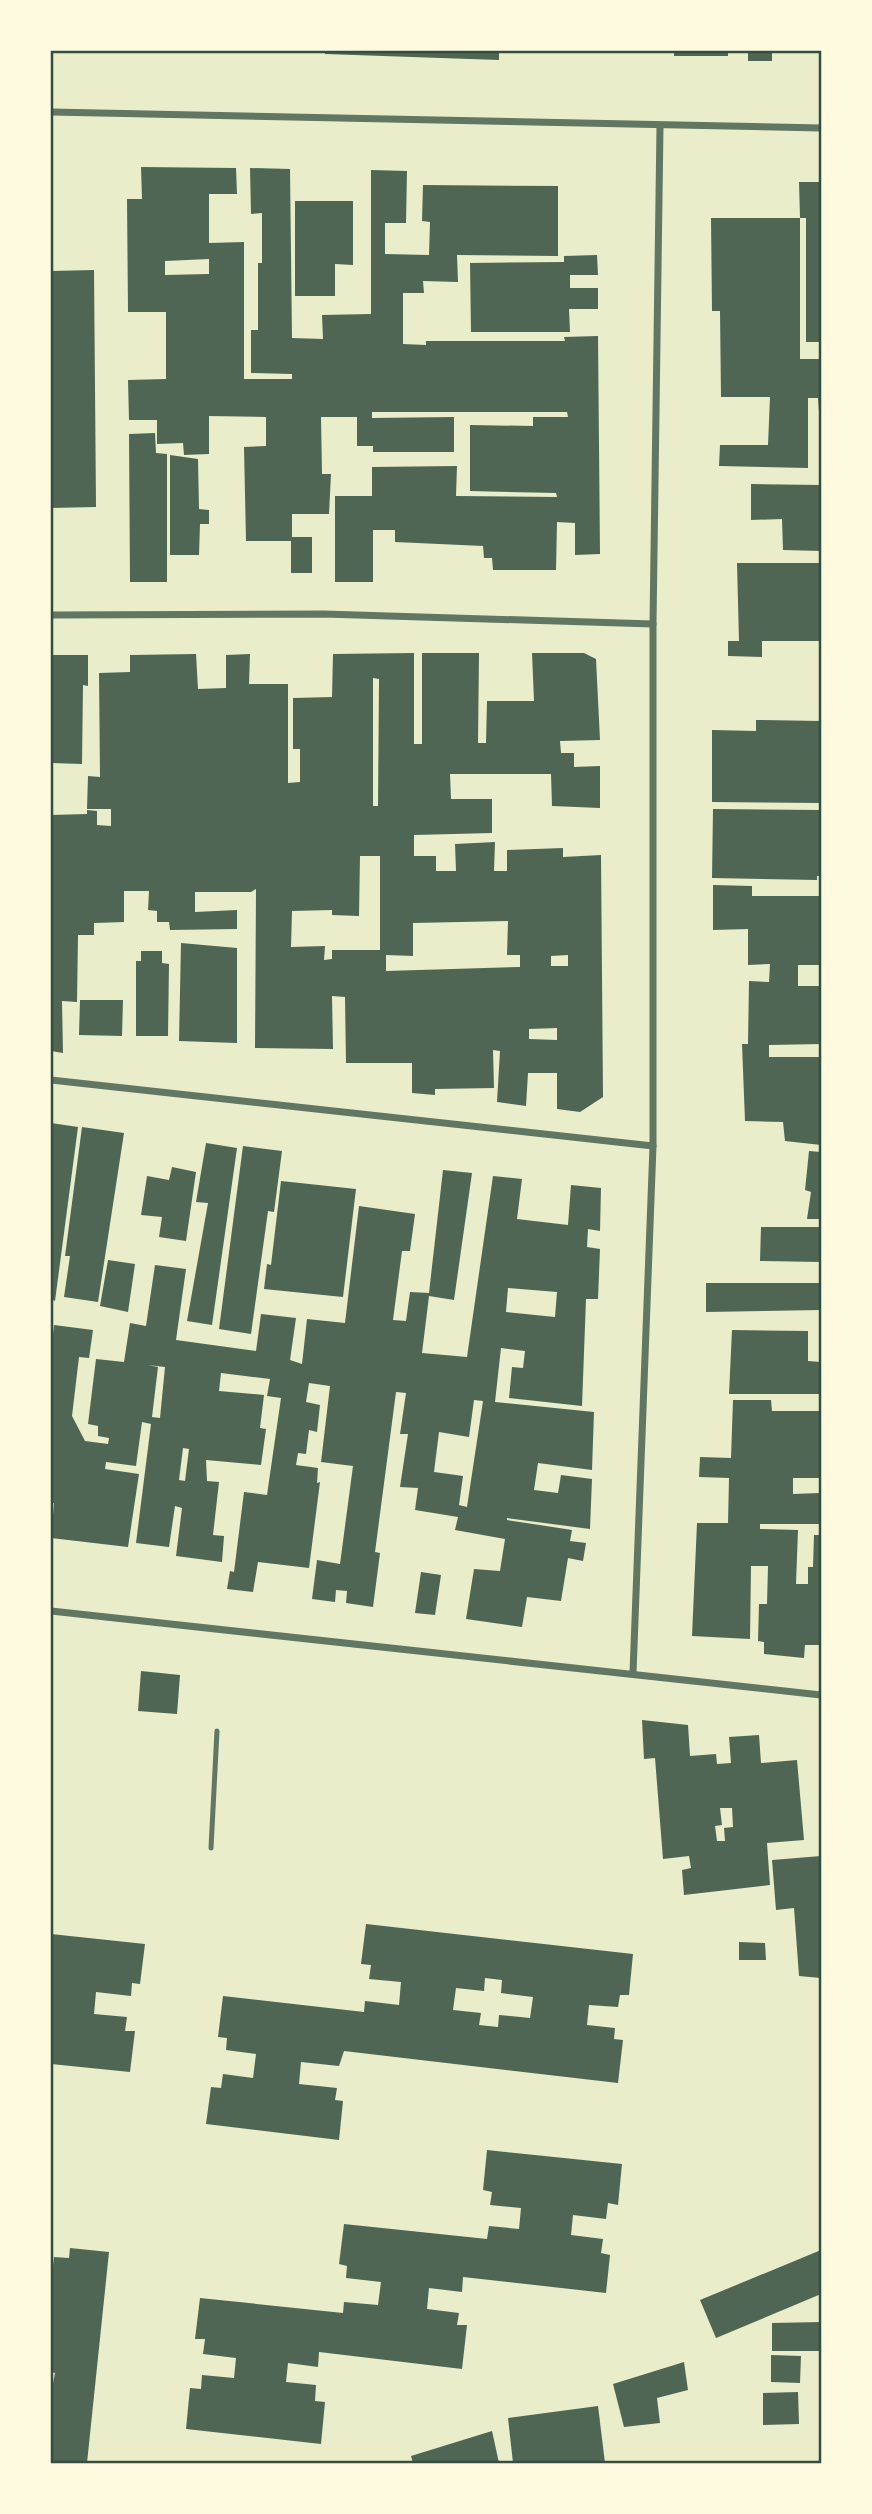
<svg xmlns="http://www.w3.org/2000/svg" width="872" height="2514" viewBox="0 0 872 2514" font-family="'Fira Sans Condensed',sans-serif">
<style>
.building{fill:#4f6655;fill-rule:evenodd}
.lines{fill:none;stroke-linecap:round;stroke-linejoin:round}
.service{stroke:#617663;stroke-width:5}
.minor{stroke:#617663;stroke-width:7}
.neatline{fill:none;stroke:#344e41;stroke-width:2.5}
</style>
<rect width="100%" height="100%" fill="#e9edc9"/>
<g class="building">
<path d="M325,51H499V60L325,54Z"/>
<rect x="674" y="51" width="54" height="5"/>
<rect x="748" y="51" width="24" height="10"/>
<path d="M141,167L236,168L237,194H209V243L244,242V379H292V374L251,373V330H258V263H262V213L251,214L250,168L290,169L292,338L323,339L322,315L371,314V170L407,171L406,223H385V254L429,255L430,222L422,221L423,185L558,186V256L457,255L458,282L423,281L424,293H403V344L426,345V341H565L564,337L598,336L600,554L575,555V523L557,522L556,570H493L492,558H484L483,546L395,542V530H373V582H335V496H372V467L457,466L456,496L557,497L556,493L470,491V425L533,426V417H568L567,412H372V418L454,417V452H373V446H357V417H321L322,474H331L329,514H292V537H312V573H291V541H246L244,447L266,446V417L209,416V454L184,455L183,443L157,444V420H129L128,380L166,379V312H128L127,199H142ZM209,259V274L165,275V261Z"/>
<path d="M799,182H821V342H806V218H800Z"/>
<path d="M295,201H353V265L335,264V296H295Z"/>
<path d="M711,218H800V359H821V439L818,398H808V468L719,466L720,445H768L770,397H721L720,311H712Z"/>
<path d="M597,255L598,275H570V288H598V309H569L570,332H471L470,263L564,262V256Z"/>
<path d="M94,270L96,507L51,508V271Z"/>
<path d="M155,433L156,453L167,454V582H130L129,434Z"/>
<path d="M170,455L198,459L199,509L209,510V524H200L199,555H170Z"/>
<path d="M751,484L821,485V551L783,550L782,519L751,520Z"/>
<path d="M737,563H821V641H762V657L728,656V641H739Z"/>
<path d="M414,653V744H422V653H479L478,743H486L487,701H534L532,653H584L596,659L600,740L560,741L561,753H574V767L600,766V808L552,806L551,774H450L451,799H492V833L414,835V856H436V871H456L455,844L495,842L494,871H507V850L563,848V857L601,855L603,1097L580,1112L557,1109V1073H528L526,1106L497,1102L500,1051L493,1050L494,1088L435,1089V1095L412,1093V1063H346L345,997L332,996L333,1049L255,1048L256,889L251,892H195V912L237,910V929L170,930L169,922H157V911L148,910L149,891H124V922L94,923V935H78L77,1002L62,1001L63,1053L51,1051V815L87,814V810L97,811V825L111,826V809H87L88,776L100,777L99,673L130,672V655L196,654L198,689L226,688V655L250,654L249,684H288V783L300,782V749H293V698L332,697L333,654ZM373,678L379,679L378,806H373ZM360,856H380V950H332V959L324,960L325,946L291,947L292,911L332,910V915L359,916ZM508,921L507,955H520V967L386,971V955L413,956V923ZM568,955V966H551V956ZM557,1028V1040L529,1039V1029Z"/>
<path d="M51,655H88V686L83,685L82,764L51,763Z"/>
<path d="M756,720L821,721V803L712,802V730L756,731Z"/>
<path d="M713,809L821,810V876H817V880L712,878Z"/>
<path d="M713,885L752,886V896H821V965H798V986H821V1044L769,1045V1057H821V1145L785,1141L783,1122L745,1121L742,1044H748L749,981L769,982L770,964L748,965V929L713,930Z"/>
<path d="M181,943L237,948V1043L179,1041Z"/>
<path d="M141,951H162V963L169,964L168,1036H136V961H141Z"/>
<path d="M80,1000H123L122,1036L79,1035Z"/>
<path d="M51,1123L78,1127L55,1301L51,1299Z"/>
<path d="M82,1127L124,1133L98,1302L64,1297L70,1256H65Z"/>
<path d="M206,1143L237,1148L212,1325L187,1321L208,1203L196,1202Z"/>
<path d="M243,1146L282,1151L274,1212L268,1211L251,1334L219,1329Z"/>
<path d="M809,1151L821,1152V1219H807L811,1192L805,1190Z"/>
<path d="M172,1167L196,1172L186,1241L159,1237L162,1217L141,1215L147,1176L169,1180Z"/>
<path d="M443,1170L472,1173L454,1300L429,1296L422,1353L467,1357L493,1176L522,1179L517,1219L568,1225L571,1185L601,1188L600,1231L588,1229L587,1247L600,1249L598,1299H586L582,1406L509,1398L512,1367L523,1368L525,1351L501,1348L495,1402L594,1412L592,1470L538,1463L534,1490L558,1493L561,1475L592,1479L590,1529L507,1518V1520L572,1530L570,1541L586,1543L583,1561L568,1558L561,1601L527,1597L522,1627L466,1619L474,1569L500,1571L505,1539L455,1530L458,1517L415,1510L418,1488L400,1487L408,1434H400L406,1393L396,1392L375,1552L380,1553L373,1607L346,1603L347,1591L336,1590L335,1602L312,1599L317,1560L340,1564L353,1466L321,1462L330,1386L309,1383L306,1402L320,1405L317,1432L309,1430L306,1454L298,1453L296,1465L318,1468L317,1483L320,1482L309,1568L258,1562L253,1592L227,1589L230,1571L234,1572L244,1492L267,1495L281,1398L267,1396L270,1379L253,1377L221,1373L219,1391L264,1395L260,1428L266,1429L261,1465L206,1460L207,1481L219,1482L213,1535L224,1536L222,1562L176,1556L182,1508L175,1506L169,1547L136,1543L151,1424L142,1422L136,1466L106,1462L105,1469L139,1474L128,1547L51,1538L54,1503H51V1352L54,1325L93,1330L89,1358L79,1357L72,1416L85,1441L108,1444L109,1438L98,1436V1426L88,1424L96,1359L124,1362L130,1323L146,1326L155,1265L186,1269L176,1340L256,1351L261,1314L296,1318L290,1360L302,1364L307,1319L345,1323L359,1206L415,1214L410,1251H402L393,1320L406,1321L410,1292L429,1293ZM508,1288L557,1292L555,1317L506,1312ZM148,1365L165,1367L160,1418L152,1417L158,1367ZM474,1400L483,1401L467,1507L459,1505L463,1476L434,1472L439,1432L469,1437ZM183,1448L189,1449L185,1481L179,1480Z"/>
<path d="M281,1181L356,1189L343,1297L264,1289L267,1264L271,1265Z"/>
<path d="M761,1227H821V1262L760,1261Z"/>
<path d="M108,1260L135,1264L128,1312L100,1306Z"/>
<path d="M706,1283H821V1310L706,1312Z"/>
<path d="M732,1330L808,1331V1361L821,1362V1394H729Z"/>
<path d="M733,1400H771L772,1411H821V1478H793V1494L820,1493L821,1524H760V1529L798,1530L796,1584H808V1567H813L814,1535H821V1645H805L804,1658L764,1654V1642L758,1641L759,1604H767L768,1566H751L750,1639L692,1636L697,1523H728L729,1478L699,1477L700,1457L731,1458Z"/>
<path d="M421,1572L441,1575L435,1615L415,1613Z"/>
<path d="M141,1671L180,1675L177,1714L138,1711Z"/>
<path d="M642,1720L688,1725L690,1756L716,1754L717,1764L731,1763L729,1737L759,1735L761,1763L797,1760L804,1840L767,1843L770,1885L684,1895L682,1870L691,1868L689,1856L663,1859L655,1758L644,1759ZM720,1808H732L733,1827L724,1828L725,1841H717L715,1826L722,1825Z"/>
<path d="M821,1856V1978L799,1976L794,1908L776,1910L772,1860Z"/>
<path d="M366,1924L633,1954L629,1995H620L618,2007L589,2005L587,2025L615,2028L614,2039L623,2040L618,2083L344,2051L339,2066L301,2062L299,2084L337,2088L335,2100L343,2101L339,2140L206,2124L211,2087L221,2088L223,2074L253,2078L256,2054L226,2050L227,2038L218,2037L223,1996L364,2012L365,2001L399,2005L401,1982L369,1979L371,1965L361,1964ZM485,1978L502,1980L501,1993L533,1997L530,2018L499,2015L498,2027L479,2025L481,2013L453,2010L456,1988L484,1991Z"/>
<path d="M51,1934L145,1944L140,1984L132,1983L131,1996L96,1992L94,2014L127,2017L125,2031H135L130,2072L51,2064Z"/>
<path d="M739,1942L765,1943L766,1960H739Z"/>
<path d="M487,2150L622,2164L618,2205L608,2203L606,2219L573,2215L571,2235L603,2239L601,2253L610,2255L606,2293L463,2277L462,2292L429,2288L427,2309L459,2313L457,2325H467L462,2369L319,2352L318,2367L288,2363L286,2382L316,2385L315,2401L325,2402L321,2444L186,2429L190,2388L201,2389L202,2375L234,2378L236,2358L203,2354L205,2339H195L200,2298L343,2313L344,2302L378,2305L381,2282L346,2278L347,2266L339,2264L344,2224L487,2239L489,2226L519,2229L521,2208L490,2205L492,2192L483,2190Z"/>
<path d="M70,2248L109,2252L87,2463H51V2393L55,2373L51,2372V2283L54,2257L69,2258Z"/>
<path d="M821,2250V2294L716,2338L700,2300Z"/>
<path d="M821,2322V2351H772V2323Z"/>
<path d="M771,2355L801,2356L800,2383L771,2382Z"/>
<path d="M684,2362L688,2390L657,2398L660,2423L624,2427L613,2384Z"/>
<path d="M798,2392L799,2424L763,2425V2393Z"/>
<path d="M598,2406L605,2463H513L508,2418Z"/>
<path d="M492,2431L499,2463H413L411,2456Z"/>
</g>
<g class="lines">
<path class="service" d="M211,1848L217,1731"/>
<g class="minor">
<path d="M51,112L821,128"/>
<path d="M51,615L324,614L653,624"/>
<path d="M51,1080L653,1146"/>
<path d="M51,1611L821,1695"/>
<path d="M633,1673L653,1146V624L660,127"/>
</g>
</g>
<rect width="872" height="2514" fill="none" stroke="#fefae0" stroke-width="105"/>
<rect x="52" y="52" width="768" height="2410" class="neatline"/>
</svg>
